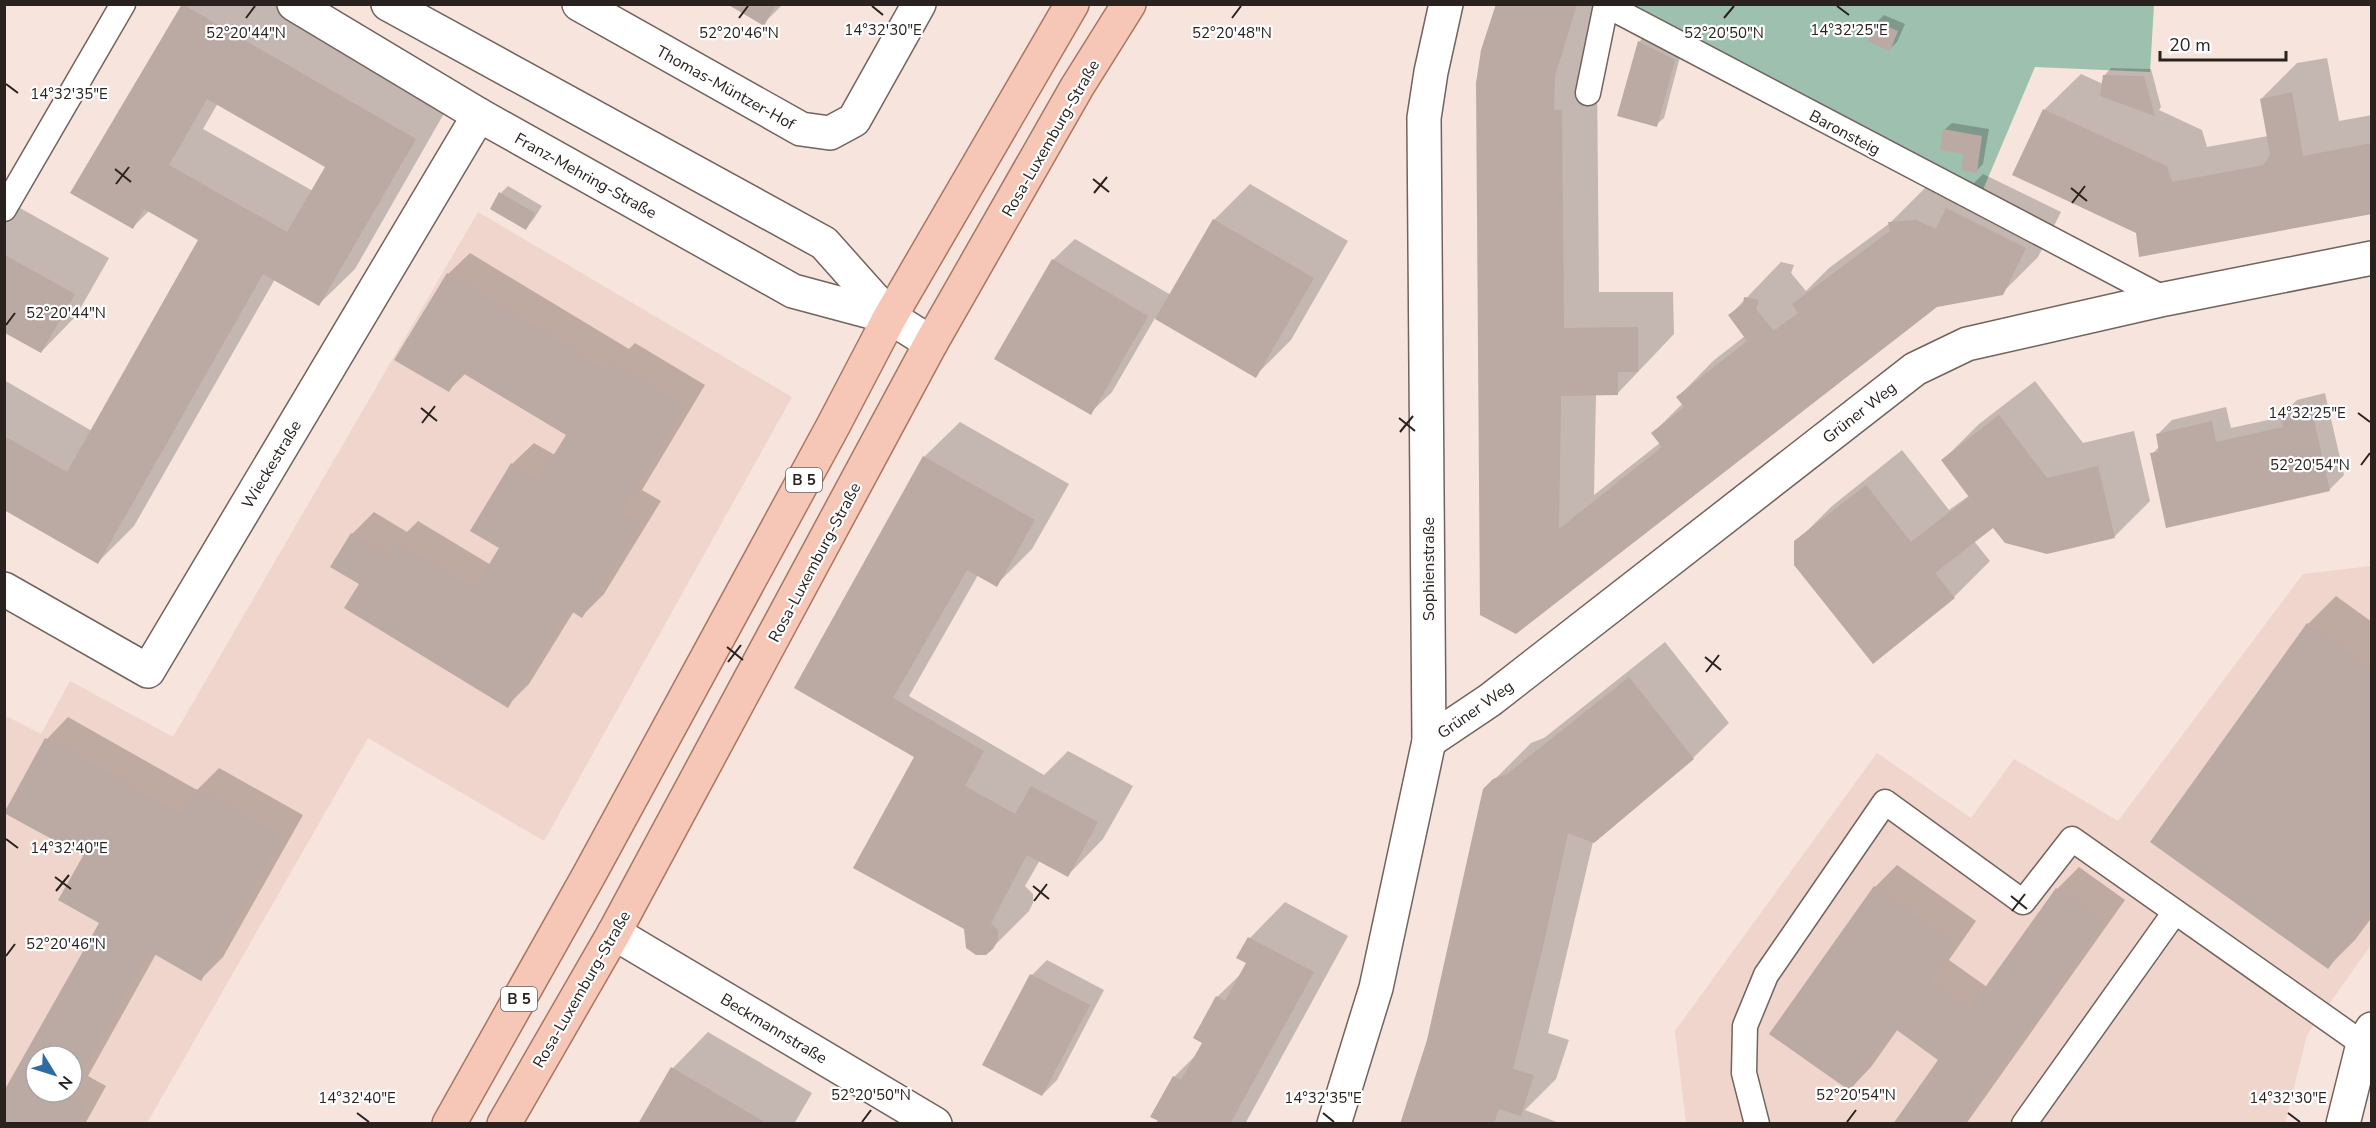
<svg xmlns="http://www.w3.org/2000/svg" width="2376" height="1128" viewBox="0 0 2376 1128" font-family="'Nunito Sans',sans-serif">
<style>
.built{fill:#efd5cb;fill-rule:evenodd}
.green{fill:#9ec0af}
.shadow{fill:#0003;fill-rule:evenodd}
.building{fill:#bba9a3;fill-rule:evenodd}
.lines{fill:none;stroke-linecap:round;stroke-linejoin:round}
.lane-casing{stroke:#72635d;stroke-width:27}
.street-casing{stroke:#72635d;stroke-width:36}
.primary-casing{stroke:#aa7561;stroke-width:36}
.lane{stroke:#fff;stroke-width:24}
.street{stroke:#fff;stroke-width:33}
.primary{stroke:#f6c7b6;stroke-width:33}
.ticks{fill:none;stroke:#29221f;stroke-width:2}
.labels{text-anchor:middle;stroke-width:4.5;stroke-linejoin:round;paint-order:stroke}
.shield{fill:#fff;stroke:#696462;stroke-width:1.5}
.shield-label{font-size:15px;font-weight:bold;fill:#29221f}
.street-label{font-size:16px;fill:#29221f;stroke:#fff}
.ticks-label{font-size:15px;text-anchor:middle;fill:#29221f;stroke:#fff;stroke-width:4.5;stroke-linejoin:round;paint-order:stroke}
</style>
<rect width="100%" height="100%" fill="#f6e4dd"/>
<g class="built">
<path d="M478,212L792,397L544,841L368,738L147,1123H5L4,715L41,734L70,681L173,737ZM36,1056H72V1092H36Z"/>
<path d="M2371,566V945L2307,1035L2285,1123H1686L1675,1031L1877,753L1971,818L2014,759L2118,821L2303,574Z"/>
</g>
<path class="green" d="M1632,5H2154L2150,72L2035,67L1982,192Z"/>
<g class="shadow">
<path d="M183,4H279L450,103L355,269L319,304L275,279L134,526L98,562L4,508V380L92,431L200,239L150,210L132,228L72,193ZM218,103L327,166L313,191L203,129Z"/>
<path d="M730,4H783L763,24Z"/>
<path d="M1498,4H1601L1597,75L1599,292H1673L1674,334L1617,394H1596L1594,495L1661,442L1653,433L1683,403L1678,397L1713,361L1745,336L1730,315L1781,262L1794,265L1791,273L1806,291L1829,268L1890,223L1926,187L1952,184L1966,191L1983,174L2061,212L2038,257L2002,293L1937,306L1516,633Z"/>
<path d="M1884,15L1905,24L1897,42L1890,49L1877,22Z"/>
<path d="M1646,35L1681,53L1664,118L1656,125L1639,42Z"/>
<path d="M2327,58L2339,121L2372,115V212L2137,232L2014,174L2045,109L2081,74L2103,84L2104,76L2111,68L2151,69L2161,107L2159,110L2202,130L2207,147L2268,136L2261,99L2297,63Z"/>
<path d="M1952,123L1989,129L1983,164L1976,171L1966,153L1944,130Z"/>
<path d="M1250,184L1348,241L1291,340L1255,376L1155,318L1112,392L1090,413L1053,260L1075,239L1171,295L1214,220Z"/>
<path d="M508,186L542,206L533,220L526,228L501,193Z"/>
<path d="M4,199L109,258L76,316L41,352L4,331Z"/>
<path d="M470,253L629,349L635,343L705,385L642,490L661,501L604,594L582,616L574,611L529,684L507,706L361,583L332,566L352,534L374,512L407,532L418,521L491,565L501,547L512,464L534,443L555,455L568,434L466,373L449,390L448,274Z"/>
<path d="M2035,381L2083,443L2134,431L2150,501L2114,537L1993,526L1974,541L1990,561L1954,597L1873,662L1796,542L1832,506L1902,450L1949,510L1970,495L1943,460L1979,424Z"/>
<path d="M2325,393L2344,475L2329,490L2152,454L2160,446L2157,435L2172,420L2226,407L2231,428L2282,417V415L2297,400Z"/>
<path d="M960,422L1069,484L1032,549L996,585L978,575L909,696L1044,775L1068,751L1133,786L1103,839L1068,875L1040,860L1025,886L1033,894V903L1029,911L992,948L966,928L916,756L796,688L924,457Z"/>
<path d="M2336,596L2372,622V917L2355,940L2328,967L2153,842L2308,624Z"/>
<path d="M1665,642L1729,723L1693,758L1593,842L1548,1033L1569,1040L1556,1079L1525,1110L1562,1124H1402L1429,1041L1484,790L1531,743L1544,738Z"/>
<path d="M68,717L197,790L219,768L303,815L223,957L201,979L156,954L88,1076L106,1086L85,1124H4V1094L101,923L85,856L47,739ZM36,1056H72V1092H36Z"/>
<path d="M1897,865L1976,921L1949,960L1987,987L2057,889L2079,867L2125,900L1966,1124H1895L1940,1060L1898,1029L1871,1067L1850,1089L1875,887Z"/>
<path d="M1285,902L1348,936L1245,1124H1154L1159,1119L1174,1077L1199,1052L1204,1042L1217,997L1244,971L1248,963L1238,957L1250,938Z"/>
<path d="M1047,960L1104,990L1057,1080L1042,1095L984,1064L1032,975Z"/>
<path d="M708,1032L812,1093L794,1124H640L673,1068Z"/>
</g>
<g class="building">
<path d="M182,4L416,139L319,306L263,274L98,564L4,510V436L67,472L198,240L144,209L133,229L70,193ZM207,99L325,167L287,232L169,165Z"/>
<path d="M727,4H776L764,26Z"/>
<path d="M1496,4H1577L1555,76L1554,110H1562L1564,328L1638,327V372H1618V395L1561,396L1559,529L1662,447L1651,433L1684,407L1676,397L1747,341L1728,315L1743,304L1744,297L1759,300L1756,309L1774,331L1798,313L1792,304L1890,231L1888,222L1916,220L1936,229L1946,208L2026,248L2003,295L1937,307L1516,634L1480,615L1476,83L1481,50Z"/>
<path d="M1876,21L1898,31L1890,51L1867,41Z"/>
<path d="M1638,41L1675,60L1657,127L1617,116Z"/>
<path d="M2103,75L2144,76L2155,116L2100,96Z"/>
<path d="M2292,92L2303,156L2372,143V214L2139,257L2136,233L2012,175L2043,109L2167,166L2172,182L2264,165L2270,154L2260,99Z"/>
<path d="M1943,129L1982,136L1977,173L1961,170L1964,154L1940,150Z"/>
<path d="M499,192L535,213L526,230L490,209Z"/>
<path d="M1213,219L1314,278L1256,378L1155,319Z"/>
<path d="M5,255L75,294L41,353L5,333Z"/>
<path d="M1052,259L1148,316L1091,415L994,359Z"/>
<path d="M447,273L607,371L612,364L684,407L621,512L640,523L582,618L568,609L508,708L344,608L359,584L330,567L351,533L387,555L395,542L474,589L499,548L470,531L511,463L538,480L566,435L461,372L449,392L394,360Z"/>
<path d="M2311,407L2330,491L2166,528L2150,453L2159,452L2156,434L2212,421L2216,442L2283,427L2280,414Z"/>
<path d="M1999,415L2047,478L2098,466L2115,538L2047,554L2005,543L1993,528L1935,573L1955,598L1873,664L1794,565V541L1866,485L1911,542L1969,497L1941,460Z"/>
<path d="M923,456L1035,520L997,587L967,570L893,698L984,751L965,786L1015,814L1031,786L1098,822L1068,877L1027,855L991,923L998,930V940L993,949L986,955H976L966,948L964,929L853,868L914,757L794,688Z"/>
<path d="M2307,623L2372,669V909L2328,969L2150,842Z"/>
<path d="M1629,677L1694,759L1594,843L1568,833L1543,947L1513,1069L1534,1075L1521,1116L1499,1109L1494,1124H1400L1427,1040L1483,789L1493,779L1507,774Z"/>
<path d="M45,738L181,814L196,789L282,837L201,981L149,951L72,1089V1056H36V1092H70L67,1098L86,1108L77,1124H4V1091L99,923L58,900L83,856L4,813Z"/>
<path d="M1874,886L1955,944L1929,982L1969,1010L2056,888L2104,922L1961,1124H1893L1938,1060L1894,1028L1850,1091L1769,1034Z"/>
<path d="M1248,937L1314,972L1230,1124H1157L1159,1121L1150,1117L1173,1076L1181,1080L1202,1043L1193,1038L1216,996L1225,1001L1246,963L1236,958Z"/>
<path d="M1030,974L1090,1005L1042,1096L982,1065Z"/>
<path d="M671,1067L768,1124H638Z"/>
</g>
<g class="lines">
<defs>
<g id="lane">
<path d="M1588,93L1606,5L2165,299"/>
<path d="M4,209L123,4"/>
<path d="M1757,1124L1744,1073L1745,1026L1766,975L1885,802L2023,902L2072,839L2363,1044"/>
<path d="M2024,1124L2175,912"/>
</g>
<g id="street">
<path d="M294,4L479,115L793,291L890,317"/>
<path d="M388,4L824,243L890,317L931,343"/>
<path d="M579,4L801,129L830,133L854,120L919,4"/>
<path d="M4,589L148,671L479,115"/>
<path d="M1429,741L1490,700L1915,369L1967,344L2165,299L2372,258"/>
<path d="M614,933L935,1124"/>
<path d="M1334,1124L1376,988L1429,741L1424,118L1431,72L1446,4"/>
<path d="M2343,1124L2363,1044L2372,1029"/>
</g>
<g id="primary">
<path d="M449,1124L589,875L833,426L890,317L1072,4"/>
<path d="M504,1124L614,933L931,343L1077,87L1129,4"/>
</g>
</defs>
<use href="#lane" class="lane-casing"/>
<use href="#street" class="street-casing"/>
<use href="#primary" class="primary-casing"/>
<use href="#lane" class="lane"/>
<use href="#street" class="street"/>
<use href="#primary" class="primary"/>
</g>
<path class="ticks" d="M872,6L883,15M1837,6L1849,15M246,18L255,6M739,18L748,6M1232,18L1241,6M1724,18L1734,6M6,84L18,93M115,169L131,182M1093,179L1109,192M116,184L129,167M2071,188L2087,201M1094,193L1107,177M2072,203L2085,186M6,325L15,313M421,408L437,421M2358,413L2370,422M1399,418L1415,431M422,423L435,406M1400,432L1413,416M2361,465L2370,453M727,647L743,660M1705,657L1721,670M728,662L741,645M1706,672L1719,655M6,839L18,848M55,877L71,889M1033,886L1049,899M56,891L69,875M2011,896L2027,909M1034,901L1047,884M2012,911L2025,894M6,956L15,944M357,1113L369,1122M1323,1113L1334,1122M2288,1113L2300,1122M862,1122L871,1110M1847,1122L1856,1110"/>
<g class="labels">
<g class="shield">
<rect x="786" y="468" width="36" height="24" rx="4.5"/>
<rect x="501" y="987" width="36" height="24" rx="4.5"/>
</g>
<g class="shield-label">
<text x="804" y="485">B 5</text>
<text x="519" y="1004">B 5</text>
</g>
<g class="street-label">
<text transform="translate(726 87) rotate(29)" y="6">Thomas-Müntzer-Hof</text>
<text transform="translate(1845 132) rotate(28)" y="6">Baronsteig</text>
<text transform="translate(1050 138) rotate(-60)" y="6">Rosa-Luxemburg-Straße</text>
<text transform="translate(586 175) rotate(29)" y="6">Franz-Mehring-Straße</text>
<text transform="translate(1859 412) rotate(-38)" y="6">Grüner Weg</text>
<text transform="translate(271 464) rotate(-59)" y="6">Wieckestraße</text>
<text transform="translate(814 562) rotate(-62)" y="6">Rosa-Luxemburg-Straße</text>
<text transform="translate(1428 569) rotate(-90)" y="6">Sophienstraße</text>
<text transform="translate(1475 709) rotate(-35)" y="6">Grüner Weg</text>
<text transform="translate(581 989) rotate(-60)" y="6">Rosa-Luxemburg-Straße</text>
<text transform="translate(774 1028) rotate(31)" y="6">Beckmannstraße</text>
</g>
</g>
<g class="ticks-label">
<text x="1849" y="35">14°32'25"E</text>
<text x="883" y="35">14°32'30"E</text>
<text x="739" y="38">52°20'46"N</text>
<text x="246" y="38">52°20'44"N</text>
<text x="1232" y="38">52°20'48"N</text>
<text x="1724" y="38">52°20'50"N</text>
<text x="69" y="99">14°32'35"E</text>
<text x="66" y="318">52°20'44"N</text>
<text x="2307" y="418">14°32'25"E</text>
<text x="2310" y="470">52°20'54"N</text>
<text x="69" y="853">14°32'40"E</text>
<text x="66" y="949">52°20'46"N</text>
<text x="871" y="1100">52°20'50"N</text>
<text x="1856" y="1100">52°20'54"N</text>
<text x="357" y="1103">14°32'40"E</text>
<text x="1323" y="1103">14°32'35"E</text>
<text x="2288" y="1103">14°32'30"E</text>
</g>
<rect width="2376" height="1128" fill="none" stroke="#29221f" stroke-width="12"/>
<g transform="translate(54 1074) rotate(128)"><circle r="28" fill="#ffffff" stroke="#a9a7a5" stroke-width="1.5"/>
<path d="M0-4.5L10 22L0 15L-10 22Z" fill="#2d6ba2"/>
<text y="-9" font-size="16" font-weight="bold" text-anchor="middle" fill="#29221f">N</text>
</g>
<path d="M2160 51v9h126v-9" fill="none" stroke="#29221f" stroke-width="3"/>
<text x="2169" y="51" font-size="18" fill="#29221f" stroke="#ffffff" stroke-width="4.5" paint-order="stroke">20 m</text>
</svg>
